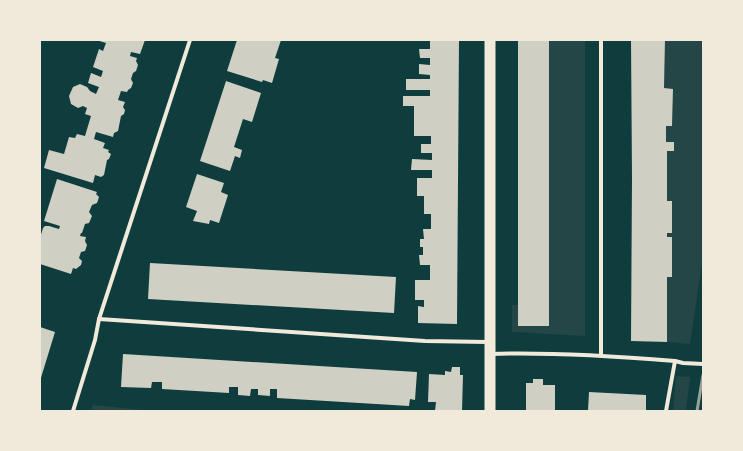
<svg xmlns="http://www.w3.org/2000/svg" width="743" height="451" viewBox="0 0 743 451" font-family="'PT Serif',serif">
<style>
.green{fill:#244646}
.building{fill:#cfcfc3}
.lines{fill:none;stroke-linecap:round;stroke-linejoin:round}
.minor{stroke:#f1e9da;stroke-width:4}
.trunk{stroke:#f1e9da;stroke-width:11}
.rail{stroke:#97a49c;stroke-width:3}
</style>
<rect width="100%" height="100%" fill="#0f3d3e"/>
<g class="green">
<path d="M549,40H585V336L512,332V305H518V326H549Z"/>
<path d="M665,40H703V256L690,344L667,342V277L672,276V237H667V233H672V202L667,201V151H674V142H666V126H672L673,89L664,88Z"/>
<path d="M676,376L690,377L686,411H673Z"/>
<path d="M93,405L153,411H91Z"/>
</g>
<g class="building">
<path d="M96,40H145L140,54L131,52L130,56L137,58L136,61L138,65L136,71L133,73L131,79L133,83L131,88L128,90L127,92L121,91L118,100L125,102L123,107L125,110L124,114L121,116L118,131L114,133L113,137L96,132L94,139L105,143L103,148L109,150L108,152L111,154L109,159L107,160L104,175L101,177L95,175L93,183L44,168L49,150L64,154L69,137L75,138L77,134L85,136L91,116L85,114L87,108L83,106L78,108L71,104L69,96L73,87L80,84L87,87L90,91L96,94L99,87L88,83L91,73L101,77L103,71L93,67L99,49L103,51L106,43Z"/>
<path d="M237,40H281L275,58L279,59L272,83L263,80L262,82L227,71Z"/>
<path d="M430,40H459L457,324L418,323V306L424,307V300H415V280H430V265H420L419,255H423V247H420V239H424L423,229H431V214H424V196H417V178H432V170H411L412,159L432,160V153H421V144H431V136H414V106H403V96H430V90H406V79H430V75L419,74V64L430,65V58H420L419,49H430Z"/>
<rect x="518" y="40" width="31" height="286"/>
<path d="M631,40H665L664,88L673,89L672,126H666V142H674V151H667V201H672V233H667V237H672V277H667V342L631,341L632,178Z"/>
<path d="M226,81L261,93L252,122L243,119L234,147L242,150L240,158L235,156L230,171L200,161Z"/>
<path d="M197,174L224,183L221,192L228,195L219,223L210,220L209,224L193,221L197,211L186,207Z"/>
<path d="M57,179L97,192L96,194L99,197L97,203L92,205L89,212L92,216L89,223L85,224L82,233H81L80,236L86,237L85,241L87,245L85,251L81,252L79,258L82,261L81,265L76,269L73,268L71,274L40,264V238L43,228L45,226H49L59,229L60,226L44,221Z"/>
<path d="M150,263L396,277L394,313L148,299Z"/>
<path d="M40,327L55,332L40,381Z"/>
<path d="M123,354L417,372L415,400L410,399L409,406L277,398V389H270V396L258,395V389H251L250,396L238,395V387H229V393L162,389V382H152L151,388L121,387Z"/>
<path d="M452,367H460V375H463L462,411H435L436,402H428L429,374L445,375V371L451,372Z"/>
<path d="M533,379H543V385H555V411H526V383H533Z"/>
<path d="M589,392L646,395V411H588Z"/>
</g>
<g class="lines">
<g class="minor">
<path d="M601,40V355"/>
<path d="M99,319L425,341L488,342"/>
<path d="M490,354C552,352 613,356 675,361L683,363L703,364"/>
<path d="M73,411L95,340L99,319L190,40"/>
<path d="M666,411L675,361"/>
</g>
<path class="trunk" d="M490,40V411"/>
<path class="rail" d="M697,411L703,375"/>
</g>
<rect width="743" height="451" fill="none" stroke="#f1e9da" stroke-width="82"/>
</svg>
